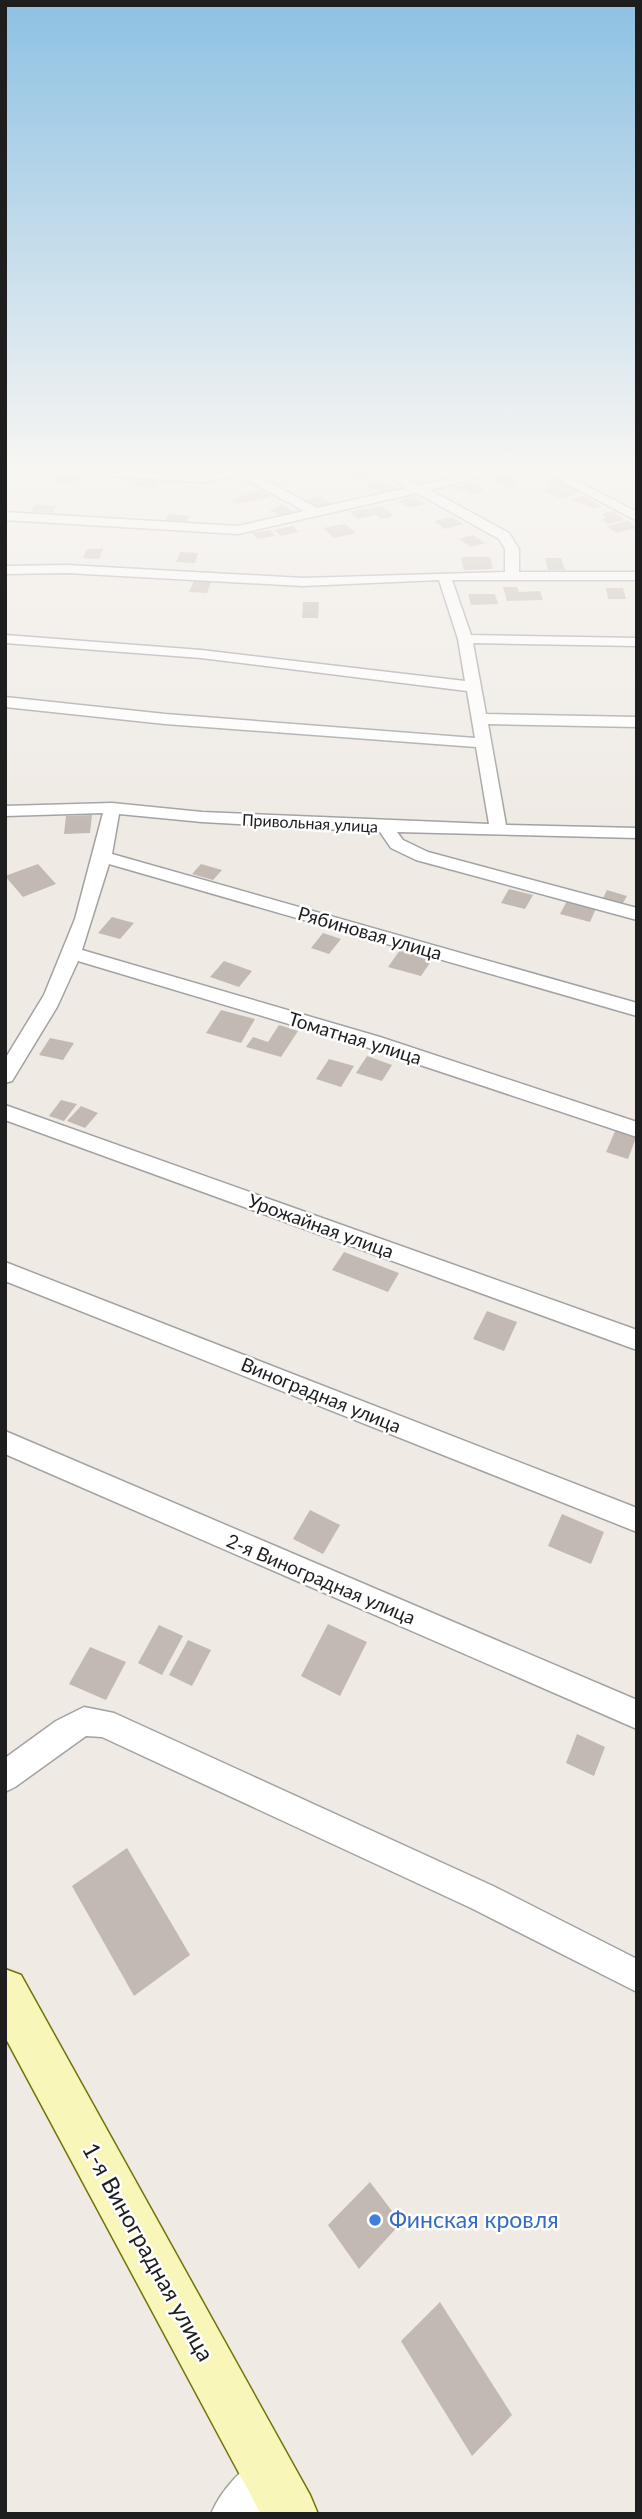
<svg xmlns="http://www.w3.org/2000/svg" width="642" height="2519" viewBox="0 0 642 2519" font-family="Lato,sans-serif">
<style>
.building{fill:#c3b9b3}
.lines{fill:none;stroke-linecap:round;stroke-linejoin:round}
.street-casing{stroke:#a2a2a2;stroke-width:3}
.secondary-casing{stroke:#717306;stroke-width:3}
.street{fill:#fff;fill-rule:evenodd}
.secondary{fill:#f8f6b8;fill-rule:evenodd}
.shop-dot{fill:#3f7fe0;stroke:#fff;stroke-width:2.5}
.labels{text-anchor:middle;stroke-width:5;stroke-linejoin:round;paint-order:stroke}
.far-street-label{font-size:16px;fill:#1e1e1e;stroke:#fff}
.street-label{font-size:19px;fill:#1e1e1e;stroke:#fff}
.near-shop-label{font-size:23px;fill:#366cbe;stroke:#fff;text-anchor:start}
.near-street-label{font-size:23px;fill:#1e1e1e;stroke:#fff}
</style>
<rect width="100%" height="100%" fill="#efeae4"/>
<g class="building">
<path d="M343,471H364L372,475L358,480Z"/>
<path d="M511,474L519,480L512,482L518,486L507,488L493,479Z"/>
<path d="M60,475L79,476L75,484L55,483Z"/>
<path d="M554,478L566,484H564L580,493L560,499L542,490L552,487L542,482Z"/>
<path d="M144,480L159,481L155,488L132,486L135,482Z"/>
<path d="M380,480L394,488L381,492L365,485Z"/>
<path d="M470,483L485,490L472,495L457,488Z"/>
<path d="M259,490L271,497L238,504L230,500Z"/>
<path d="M319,496L332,503L318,508L305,500Z"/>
<path d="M413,496L425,504L410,508L398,501Z"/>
<path d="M583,496L601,506L594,508L570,499Z"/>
<path d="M36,504L57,506L52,513L31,511Z"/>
<path d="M282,505L296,513L283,517L269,510Z"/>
<path d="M382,506L394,516L381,519L369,509Z"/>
<path d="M366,508L375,515L358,519L350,512Z"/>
<path d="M613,511L625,520L608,524L601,519L607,518L602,514Z"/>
<path d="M169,514L190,516L186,522L165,521Z"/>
<path d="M452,517L463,524L445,529L434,521Z"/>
<path d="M628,521L637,528L616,533L607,526Z"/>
<path d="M345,524L356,533L334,538L323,528Z"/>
<path d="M293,526L299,532L281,536L274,530Z"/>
<path d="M270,530L275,536L257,539L252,533Z"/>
<path d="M473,535L485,543L471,547L459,539Z"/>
<path d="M87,549H103L99,559L83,558Z"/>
<path d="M180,552L198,553L195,563L176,562Z"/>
<path d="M461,557H490L493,569L464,570Z"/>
<path d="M545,558H561L565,570H548Z"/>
<path d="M194,581L211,582L207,593L189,592Z"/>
<path d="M503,587H517L519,592L540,591L543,600L507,601Z"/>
<path d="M606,588H623L626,599H608Z"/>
<path d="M468,594H495L498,604L471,605Z"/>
<path d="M303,602H319L318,618H302Z"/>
<path d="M92,815L90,833L64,834L66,816Z"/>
<path d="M38,864L56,884L23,897L5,876Z"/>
<path d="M201,864L222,870L213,880L192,874Z"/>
<path d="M509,889L533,895L525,909L501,903Z"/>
<path d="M607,890L627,896L623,903L603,898Z"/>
<path d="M568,899L597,906L590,922L560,914Z"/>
<path d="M112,917L134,923L120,939L98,933Z"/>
<path d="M323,933L341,939L329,954L311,948Z"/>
<path d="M400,950L432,960L421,976L388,967Z"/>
<path d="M224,961L252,971L239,987L210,977Z"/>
<path d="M221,1010L255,1019L241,1043L206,1033Z"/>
<path d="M279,1025L298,1031L281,1057L246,1047L253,1037L268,1042Z"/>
<path d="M50,1038L74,1043L63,1060L39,1055Z"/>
<path d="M367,1056L392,1065L382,1081L356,1073Z"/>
<path d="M329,1059L354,1066L341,1087L316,1079Z"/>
<path d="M61,1100L77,1104L64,1121L49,1116Z"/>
<path d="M81,1106L98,1113L85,1128L67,1121Z"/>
<path d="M616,1129L637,1135L628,1159L606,1152Z"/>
<path d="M344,1252L399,1273L388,1292L332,1270Z"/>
<path d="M487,1311L517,1322L504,1351L473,1339Z"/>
<path d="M310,1510L340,1525L323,1554L293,1539Z"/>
<path d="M562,1514L604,1532L591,1564L548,1546Z"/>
<path d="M328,1624L367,1642L340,1696L301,1676Z"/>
<path d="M159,1625L183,1636L162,1675L138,1663Z"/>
<path d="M188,1640L211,1650L192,1686L169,1675Z"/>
<path d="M90,1647L126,1662L106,1700L69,1684Z"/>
<path d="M577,1734L605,1747L594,1776L566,1763Z"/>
<path d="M127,1848L190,1955L134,1996L72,1886Z"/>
<path d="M370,2182L401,2223L359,2269L328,2225Z"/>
<path d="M440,2302L512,2415L472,2456L401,2341Z"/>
</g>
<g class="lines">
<defs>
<g id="street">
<path d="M81,471L203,474L249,471L317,508L407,488L380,471H395L420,485L481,471H503L430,490L509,533L519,549V572H637V580H452L471,635L637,638V646L473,643L486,714L637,717V727L488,724L506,825L637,828V838L397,832L403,840L428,852L637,908V920L416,860L391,848L380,832L202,822L119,814L112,854L637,1003V1016L109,864L82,950L380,1037L637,1122V1137L366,1047L78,961L57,1007L12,1081L5,1083V1059L44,995L75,919L103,813L5,816V806L112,803L202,812L489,824L476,747L165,724L5,707V697L165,714L475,738L467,691L201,658L5,643V635L201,650L465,681L458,639L439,580L303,586L67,573L5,574V566L67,565L303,578L505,572V549L499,539L417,493L238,534L5,520V512L238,526L304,511L238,475L203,482L87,475Z"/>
<path d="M543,471H558L637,512V521Z"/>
<path d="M5,1105L637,1330V1350L5,1120Z"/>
<path d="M5,1262L637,1508V1532L5,1281Z"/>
<path d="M5,1431L637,1700V1729L5,1454Z"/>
<path d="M84,1707L114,1713L493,1886L637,1959V1992L471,1908L102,1737L86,1736L15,1787L5,1792V1758L56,1721Z"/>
<path d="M269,2454L283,2459L288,2473L283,2487L258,2514H211C221,2490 245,2463 269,2454Z"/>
</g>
<path id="secondary" d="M5,1969L21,1975L310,2495L318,2514H261L5,2037Z"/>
</defs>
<use href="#street" class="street-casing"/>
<use href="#secondary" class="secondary-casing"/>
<use href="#street" class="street"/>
<use href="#secondary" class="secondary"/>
</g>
<linearGradient id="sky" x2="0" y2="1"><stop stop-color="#8dc1e3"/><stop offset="0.57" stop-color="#f8f6f3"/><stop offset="1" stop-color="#f8f6f3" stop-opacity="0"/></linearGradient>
<rect width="642" height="824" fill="url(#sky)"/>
<circle class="shop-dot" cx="375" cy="2220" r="7"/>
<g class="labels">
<g class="far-street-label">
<text transform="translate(310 823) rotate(3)" y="6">Привольная улица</text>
</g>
<g class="street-label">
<text transform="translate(370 933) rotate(16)" y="7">Рябиновая улица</text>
<text transform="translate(355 1038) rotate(17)" y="7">Томатная улица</text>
<text transform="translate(321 1226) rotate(20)" y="7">Урожайная улица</text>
<text transform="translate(321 1395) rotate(22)" y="7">Виноградная улица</text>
<text transform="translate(321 1579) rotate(23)" y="7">2-я Виноградная улица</text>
</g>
<g class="near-shop-label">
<text x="389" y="2228">Финская кровля</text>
</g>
<g class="near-street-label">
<text transform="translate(148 2252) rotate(61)" y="8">1-я Виноградная улица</text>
</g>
</g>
<rect width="642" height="2519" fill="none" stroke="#1e1e1e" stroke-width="14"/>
</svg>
